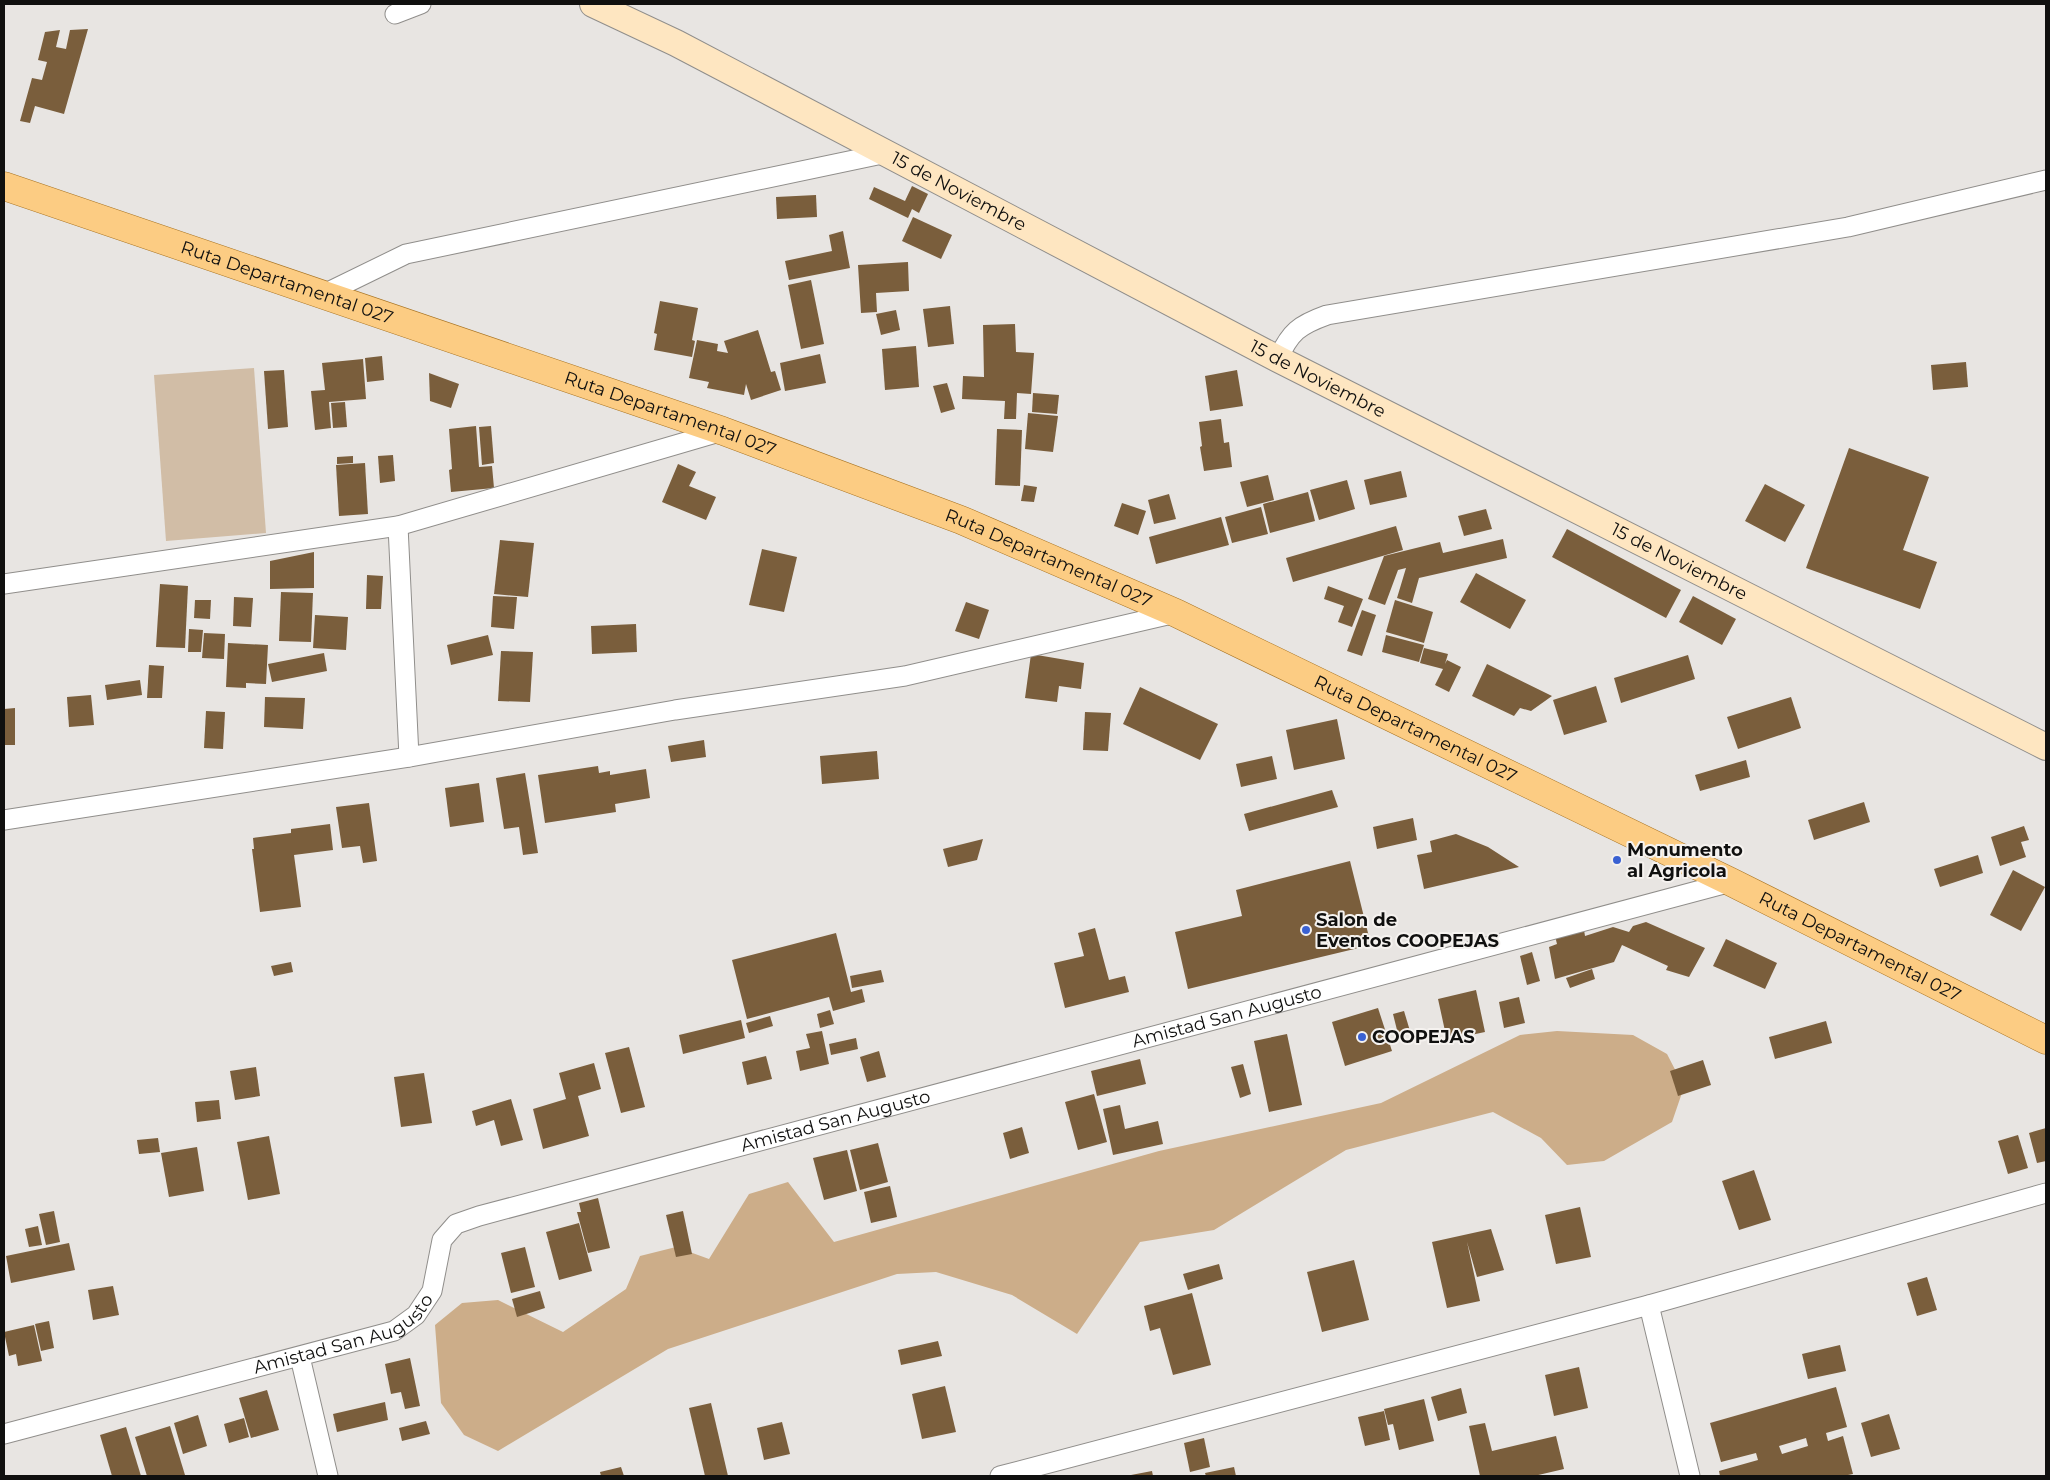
<svg xmlns="http://www.w3.org/2000/svg" width="2050" height="1480" viewBox="0 0 2050 1480" font-family="Montserrat,sans-serif">
<style>
.green{fill:#d1bda6}
.forest{fill:#ccad89}
.building{fill:#7a5e3c;fill-rule:evenodd}
.lines{fill:none;stroke-linecap:round;stroke-linejoin:round}
.street-casing{stroke:#908e8b;stroke-width:21}
.secondary-casing{stroke:#908e8b;stroke-width:28}
.primary-casing{stroke:#a87424;stroke-width:29}
.street{stroke:#fff;stroke-width:19}
.secondary{stroke:#fee6c1;stroke-width:26}
.primary{stroke:#fccc83;stroke-width:28}
.poi-dot{fill:#3a61d2;stroke:#f5f2ef;stroke-width:2}
.labels{text-anchor:middle;stroke-width:4;stroke-linejoin:round;paint-order:stroke}
.street-label{font-size:18px;fill:#10100f;stroke:#f5f2ef}
.poi-label{font-size:18px;font-weight:bold;fill:#10100f;stroke:#f5f2ef;text-anchor:start}
</style>
<rect width="100%" height="100%" fill="#e8e5e2"/>
<path class="green" d="M254,368L266,533L166,541L154,375Z"/>
<path class="forest" d="M1557,1031L1633,1035L1667,1054L1684,1087L1672,1122L1604,1161L1567,1165L1541,1138L1493,1112L1346,1150L1214,1230L1140,1242L1077,1334L1012,1295L936,1272L897,1274L668,1349L498,1451L464,1435L441,1403L435,1325L462,1303L498,1300L563,1332L626,1289L640,1256L676,1247L709,1259L749,1194L788,1182L834,1242L1159,1151L1381,1103L1520,1035Z"/>
<g class="building">
<path d="M88,29L64,114L35,106L30,123L20,121L32,78L42,80L47,62L38,60L45,32L60,30L56,47L66,49L70,30Z"/>
<path d="M912,186L928,194L919,213L912,209L908,218L869,199L874,187L905,201Z"/>
<path d="M816,195L817,217L777,219L776,197Z"/>
<path d="M913,217L952,235L941,259L902,241Z"/>
<path d="M843,231L850,268L789,280L785,261L832,251L829,235Z"/>
<path d="M908,262L909,291L876,293L877,312L861,313L858,265Z"/>
<path d="M811,280L824,344L801,349L788,285Z"/>
<path d="M660,301L698,308L692,340L695,341L692,357L654,350L657,334L654,333Z"/>
<path d="M950,306L954,344L928,347L923,309Z"/>
<path d="M896,310L900,330L881,335L876,314Z"/>
<path d="M1015,324L1016,352L1034,353L1031,394L1017,393L1016,419H1004L1005,401L962,399L963,376L984,377L983,325Z"/>
<path d="M758,330L771,372L775,371L781,390L751,400L746,384L744,395L707,388L709,382L689,378L697,340L718,344L717,351L728,353L724,341Z"/>
<path d="M916,346L919,387L885,390L882,349Z"/>
<path d="M820,354L826,383L785,391L780,363Z"/>
<path d="M382,356L384,380L367,382L365,358Z"/>
<path d="M363,359L366,399L329,402L331,428L315,430L311,391L325,390L322,363Z"/>
<path d="M1966,362L1968,387L1933,390L1931,365Z"/>
<path d="M284,370L288,427L268,429L264,371Z"/>
<path d="M1237,370L1243,406L1210,411L1205,376Z"/>
<path d="M429,373L459,384L451,408L430,401Z"/>
<path d="M947,383L955,409L941,413L933,386Z"/>
<path d="M1033,393L1059,395L1057,414L1032,412Z"/>
<path d="M345,402L347,427L333,428L331,403Z"/>
<path d="M1028,413L1058,416L1053,452L1025,449Z"/>
<path d="M1221,419L1224,443L1229,442L1232,467L1204,471L1200,447L1202,446L1199,422Z"/>
<path d="M476,426L479,467L492,466L494,488L451,492L449,470L452,469L449,429Z"/>
<path d="M491,426L494,463L482,465L479,427Z"/>
<path d="M997,429L1022,430L1020,486L995,485Z"/>
<path d="M1849,448L1929,477L1903,550L1937,562L1920,609L1806,568Z"/>
<path d="M393,455L395,481L380,483L378,456Z"/>
<path d="M353,456V463L337,464V457Z"/>
<path d="M365,463L368,514L339,516L336,465Z"/>
<path d="M678,464L696,472L689,486L716,497L706,520L662,502Z"/>
<path d="M1401,471L1407,497L1370,505L1364,480Z"/>
<path d="M1268,475L1274,500L1247,507L1240,482Z"/>
<path d="M1347,480L1355,509L1319,520L1310,490Z"/>
<path d="M1765,484L1805,505L1785,542L1745,521Z"/>
<path d="M1024,485L1037,487L1034,502L1021,501Z"/>
<path d="M1308,492L1315,521L1270,533L1263,504Z"/>
<path d="M1169,494L1176,519L1154,524L1148,500Z"/>
<path d="M1122,503L1146,511L1138,535L1114,526Z"/>
<path d="M1261,507L1268,534L1232,543L1225,517Z"/>
<path d="M1486,509L1492,529L1464,536L1458,516Z"/>
<path d="M1221,517L1229,545L1156,564L1149,537Z"/>
<path d="M1396,526L1403,550L1293,582L1286,558Z"/>
<path d="M1567,529L1681,590L1666,618L1552,557Z"/>
<path d="M1503,539L1507,558L1419,578L1412,603L1397,598L1406,568L1398,570L1385,605L1368,599L1384,556L1440,542L1443,553Z"/>
<path d="M500,540L534,543L528,597L494,594Z"/>
<path d="M762,549L797,557L784,612L749,605Z"/>
<path d="M314,552V588L270,589V561Z"/>
<path d="M1476,573L1526,600L1510,629L1460,602Z"/>
<path d="M367,575L383,576L381,609H366Z"/>
<path d="M160,584L188,586L185,648L156,647Z"/>
<path d="M1328,586L1363,599L1352,627L1338,622L1344,606L1324,599Z"/>
<path d="M281,592L313,593L311,642L279,641Z"/>
<path d="M493,596L517,597L514,629L491,627Z"/>
<path d="M1693,596L1736,619L1722,645L1679,622Z"/>
<path d="M234,597L253,598L251,627L233,626Z"/>
<path d="M195,600H211L210,619L194,618Z"/>
<path d="M1395,600L1433,612L1424,643L1386,632Z"/>
<path d="M966,602L989,610L979,639L955,631Z"/>
<path d="M1362,610L1376,615L1362,656L1347,651Z"/>
<path d="M315,615L348,617L346,650L313,648Z"/>
<path d="M636,624L637,652L592,654L591,626Z"/>
<path d="M189,629L203,630L201,652H188Z"/>
<path d="M204,633L225,634L224,659L202,658Z"/>
<path d="M488,635L493,655L451,665L447,645Z"/>
<path d="M1386,635L1424,645L1419,662L1382,652Z"/>
<path d="M228,643L268,645L266,684L246,683V688L226,687Z"/>
<path d="M1424,648L1448,654L1445,664L1447,660L1461,667L1449,692L1435,685L1443,669L1420,663Z"/>
<path d="M501,651L533,652L530,702L498,701Z"/>
<path d="M324,653L327,671L272,682L268,664Z"/>
<path d="M1031,654L1084,663L1081,689L1059,686L1057,702L1025,698Z"/>
<path d="M1688,655L1695,679L1621,703L1614,678Z"/>
<path d="M1487,664L1552,696L1531,711L1520,708L1514,716L1472,696Z"/>
<path d="M149,665L164,666L162,698H147Z"/>
<path d="M140,680L142,695L107,700L105,685Z"/>
<path d="M1596,686L1607,722L1564,735L1553,700Z"/>
<path d="M1140,687L1218,724L1200,760L1123,724Z"/>
<path d="M91,695L94,725L69,727L67,697Z"/>
<path d="M265,697L305,698L303,729L264,727Z"/>
<path d="M1791,697L1801,728L1738,749L1727,717Z"/>
<path d="M15,708V745H4V709Z"/>
<path d="M206,711L225,712L223,749L204,748Z"/>
<path d="M1085,712L1111,713L1108,751L1083,750Z"/>
<path d="M1337,719L1345,759L1294,770L1286,730Z"/>
<path d="M704,740L706,757L671,762L668,746Z"/>
<path d="M877,751L879,779L822,784L820,756Z"/>
<path d="M1272,756L1277,779L1241,787L1236,764Z"/>
<path d="M1746,760L1750,777L1700,791L1695,775Z"/>
<path d="M598,766L599,773L610,771V775L646,769L650,798L615,804L616,812L545,823L538,775Z"/>
<path d="M525,773L538,853L523,855L519,827L504,829L496,778Z"/>
<path d="M479,783L484,822L450,827L445,788Z"/>
<path d="M1332,790L1338,807L1249,831L1244,814Z"/>
<path d="M1864,802L1870,822L1814,840L1808,820Z"/>
<path d="M369,803L377,861L363,863L360,846L342,848L336,807Z"/>
<path d="M1413,818L1417,840L1377,849L1373,827Z"/>
<path d="M330,824L333,850L294,855L301,907L260,912L252,849H254L253,838L291,833V829Z"/>
<path d="M2024,826L2029,840L2021,842L2026,857L2000,866L1991,837Z"/>
<path d="M1456,834L1488,847L1519,867L1424,889L1417,855L1432,852L1430,841Z"/>
<path d="M983,839L977,860L948,867L943,849Z"/>
<path d="M1978,855L1983,873L1940,887L1934,869Z"/>
<path d="M1350,861L1371,945L1188,989L1175,932L1242,916L1236,890Z"/>
<path d="M2013,870L2045,887L2021,931L1990,915Z"/>
<path d="M1646,922L1705,948L1689,977L1666,970L1668,966L1622,945L1614,962L1555,979L1549,947L1557,944L1555,936L1584,930L1585,936L1613,927L1629,932L1633,926Z"/>
<path d="M1095,928L1109,980L1125,976L1129,992L1065,1008L1054,963L1084,956L1078,933Z"/>
<path d="M836,933L851,992L862,989L865,1002L833,1011L829,997L747,1019L732,960Z"/>
<path d="M1726,939L1777,963L1765,989L1713,966Z"/>
<path d="M1532,952L1540,981L1527,985L1520,956Z"/>
<path d="M291,962L293,972L274,976L271,966Z"/>
<path d="M1592,969L1595,979L1570,988L1566,978Z"/>
<path d="M881,970L884,982L852,988L850,976Z"/>
<path d="M1476,990L1485,1032L1447,1040L1438,999Z"/>
<path d="M1519,997L1525,1023L1504,1028L1499,1002Z"/>
<path d="M1378,1008L1392,1051L1345,1066L1332,1022Z"/>
<path d="M830,1010L834,1024L820,1028L817,1014Z"/>
<path d="M1404,1011L1410,1031L1398,1034L1393,1014Z"/>
<path d="M770,1016L773,1026L749,1033L746,1023Z"/>
<path d="M741,1020L745,1038L683,1054L679,1035Z"/>
<path d="M1826,1021L1832,1043L1775,1059L1769,1037Z"/>
<path d="M822,1031L829,1064L800,1071L796,1051L810,1048L806,1034Z"/>
<path d="M1287,1034L1302,1105L1269,1112L1254,1041Z"/>
<path d="M856,1038L858,1049L831,1055L829,1044Z"/>
<path d="M629,1047L645,1107L621,1113L605,1053Z"/>
<path d="M879,1051L886,1077L867,1082L860,1057Z"/>
<path d="M766,1056L772,1079L747,1085L742,1062Z"/>
<path d="M1140,1059L1146,1084L1097,1096L1091,1071Z"/>
<path d="M1703,1060L1711,1085L1678,1096L1670,1071Z"/>
<path d="M594,1063L601,1089L578,1096L589,1136L543,1149L533,1109L566,1099L559,1073Z"/>
<path d="M1243,1064L1251,1094L1240,1098L1231,1067Z"/>
<path d="M256,1067L260,1096L235,1100L230,1071Z"/>
<path d="M424,1073L432,1123L401,1127L394,1077Z"/>
<path d="M1094,1094L1107,1142L1078,1150L1065,1102Z"/>
<path d="M511,1099L523,1140L501,1146L494,1120L476,1126L472,1111Z"/>
<path d="M219,1100L221,1119L197,1122L195,1102Z"/>
<path d="M1120,1105L1125,1129L1158,1121L1163,1144L1113,1155L1103,1109Z"/>
<path d="M1022,1127L1029,1153L1010,1159L1003,1133Z"/>
<path d="M2046,1128V1161L2037,1163L2029,1133Z"/>
<path d="M2018,1135L2028,1168L2008,1174L1998,1141Z"/>
<path d="M269,1136L280,1194L248,1200L237,1142Z"/>
<path d="M158,1138L160,1152L139,1154L137,1140Z"/>
<path d="M878,1143L888,1182L860,1190L850,1150Z"/>
<path d="M197,1147L204,1191L169,1197L161,1153Z"/>
<path d="M847,1150L857,1191L824,1200L813,1158Z"/>
<path d="M1754,1170L1771,1220L1739,1230L1722,1181Z"/>
<path d="M890,1186L897,1217L871,1223L864,1192Z"/>
<path d="M598,1198L610,1248L588,1253L577,1212H581L579,1203Z"/>
<path d="M1580,1207L1591,1257L1556,1264L1545,1215Z"/>
<path d="M54,1211L60,1242L46,1245L39,1214Z"/>
<path d="M683,1211L692,1254L676,1257L666,1215Z"/>
<path d="M579,1223L592,1271L559,1280L546,1232Z"/>
<path d="M38,1226L42,1245L29,1247L25,1229Z"/>
<path d="M1491,1229L1504,1270L1477,1277L1467,1242L1480,1301L1447,1308L1432,1242Z"/>
<path d="M69,1243L75,1270L11,1283L6,1256Z"/>
<path d="M525,1247L535,1287L511,1293L501,1253Z"/>
<path d="M1354,1260L1369,1320L1322,1332L1307,1272Z"/>
<path d="M1219,1264L1223,1279L1188,1290L1183,1274Z"/>
<path d="M1927,1277L1937,1310L1917,1316L1907,1283Z"/>
<path d="M113,1286L119,1315L93,1320L88,1290Z"/>
<path d="M540,1291L545,1308L517,1317L512,1299Z"/>
<path d="M1192,1293L1211,1365L1173,1375L1160,1328L1150,1331L1144,1306Z"/>
<path d="M49,1321L54,1348L41,1351L35,1324Z"/>
<path d="M34,1325L42,1361L18,1366L16,1354L9,1356L4,1332Z"/>
<path d="M938,1341L942,1356L901,1365L898,1350Z"/>
<path d="M1840,1345L1846,1371L1808,1379L1802,1354Z"/>
<path d="M410,1358L420,1406L405,1409L401,1392L391,1394L385,1364Z"/>
<path d="M1579,1367L1588,1408L1554,1416L1545,1375Z"/>
<path d="M945,1386L956,1432L922,1439L912,1394Z"/>
<path d="M1836,1387L1847,1427L1826,1433L1828,1441L1843,1436L1853,1474L1843,1476H1720L1719,1471L1758,1460L1756,1453L1721,1462L1710,1423ZM1806,1438L1808,1446L1782,1454L1779,1446Z"/>
<path d="M1461,1388L1467,1413L1438,1421L1431,1397Z"/>
<path d="M267,1390L279,1430L251,1438L239,1398Z"/>
<path d="M1424,1399L1434,1441L1399,1450L1393,1424L1388,1425L1384,1409Z"/>
<path d="M385,1402L388,1420L337,1432L333,1414Z"/>
<path d="M711,1403L728,1476H705L689,1408Z"/>
<path d="M1384,1411L1390,1440L1365,1446L1358,1417Z"/>
<path d="M1889,1414L1900,1449L1871,1457L1861,1423Z"/>
<path d="M198,1415L207,1446L183,1454L174,1423Z"/>
<path d="M244,1418L249,1437L229,1443L224,1424Z"/>
<path d="M426,1421L430,1434L402,1441L399,1428Z"/>
<path d="M782,1422L790,1454L764,1460L757,1428Z"/>
<path d="M1485,1423L1492,1451L1556,1436L1564,1469L1534,1476H1480L1469,1426Z"/>
<path d="M170,1426L185,1475L147,1476L135,1437Z"/>
<path d="M126,1427L141,1476H112L100,1435Z"/>
<path d="M1204,1438L1210,1467L1190,1472L1184,1443Z"/>
<path d="M621,1467L624,1476H601L600,1472Z"/>
<path d="M1234,1467L1236,1476H1206L1205,1473Z"/>
<path d="M1152,1471L1153,1476H1131V1475Z"/>
</g>
<g class="lines">
<defs>
<g id="street">
<path d="M395,14L421,4"/>
<path d="M322,295L406,254L887,153"/>
<path d="M1278,359C1290,332 1299,325 1327,315L1848,227L2046,180"/>
<path d="M398,526L409,757"/>
<path d="M4,584L398,526L723,431"/>
<path d="M4,820L409,757L675,710L905,676L1176,613"/>
<path d="M1649,1305L1690,1476"/>
<path d="M300,1357L328,1476"/>
<path id="s1" d="M4,1434L394,1331L416,1315L432,1291L442,1240L456,1224L479,1216L1731,882"/>
<path d="M1000,1476L1649,1305L2046,1193"/>
</g>
<g id="secondary">
<path id="s2" d="M593,4L676,43L1278,359L2046,747"/>
</g>
<g id="primary">
<path id="s3" d="M4,186L723,431L961,520L1176,613L1731,882L2046,1040"/>
</g>
</defs>
<use href="#street" class="street-casing"/>
<use href="#secondary" class="secondary-casing"/>
<use href="#primary" class="primary-casing"/>
<use href="#street" class="street"/>
<use href="#secondary" class="secondary"/>
<use href="#primary" class="primary"/>
</g>
<g class="poi-dot">
<circle cx="1617" cy="860" r="5"/>
<circle cx="1306" cy="930" r="5"/>
<circle cx="1362" cy="1037" r="5"/>
</g>
<g class="labels">
<g class="street-label">
<text dy="6" stroke="none"><textPath href="#s2" startOffset="411">15 de Noviembre</textPath></text>
<text dy="6" stroke="none"><textPath href="#s3" startOffset="299">Ruta Departamental 027</textPath></text>
<text dy="6" stroke="none"><textPath href="#s2" startOffset="816">15 de Noviembre</textPath></text>
<text dy="6" stroke="none"><textPath href="#s3" startOffset="704">Ruta Departamental 027</textPath></text>
<text dy="6" stroke="none"><textPath href="#s3" startOffset="1109">Ruta Departamental 027</textPath></text>
<text dy="6" stroke="none"><textPath href="#s2" startOffset="1221">15 de Noviembre</textPath></text>
<text dy="6" stroke="none"><textPath href="#s3" startOffset="1514">Ruta Departamental 027</textPath></text>
<text dy="6" stroke="none"><textPath href="#s3" startOffset="2009">Ruta Departamental 027</textPath></text>
<text dy="6" stroke="none"><textPath href="#s1" startOffset="1331">Amistad San Augusto</textPath></text>
<text dy="6" stroke="none"><textPath href="#s1" startOffset="926">Amistad San Augusto</textPath></text>
<text dy="6" stroke="none"><textPath href="#s1" startOffset="356">Amistad San Augusto</textPath></text>
</g>
<g class="poi-label">
<text x="1627" y="856">Monumento<tspan x="1627" dy="21">al Agricola</tspan></text>
<text x="1316" y="926">Salon de<tspan x="1316" dy="21">Eventos COOPEJAS</tspan></text>
<text x="1372" y="1043">COOPEJAS</text>
</g>
</g>
<rect width="2050" height="1480" fill="none" stroke="#10100f" stroke-width="10"/>
</svg>
